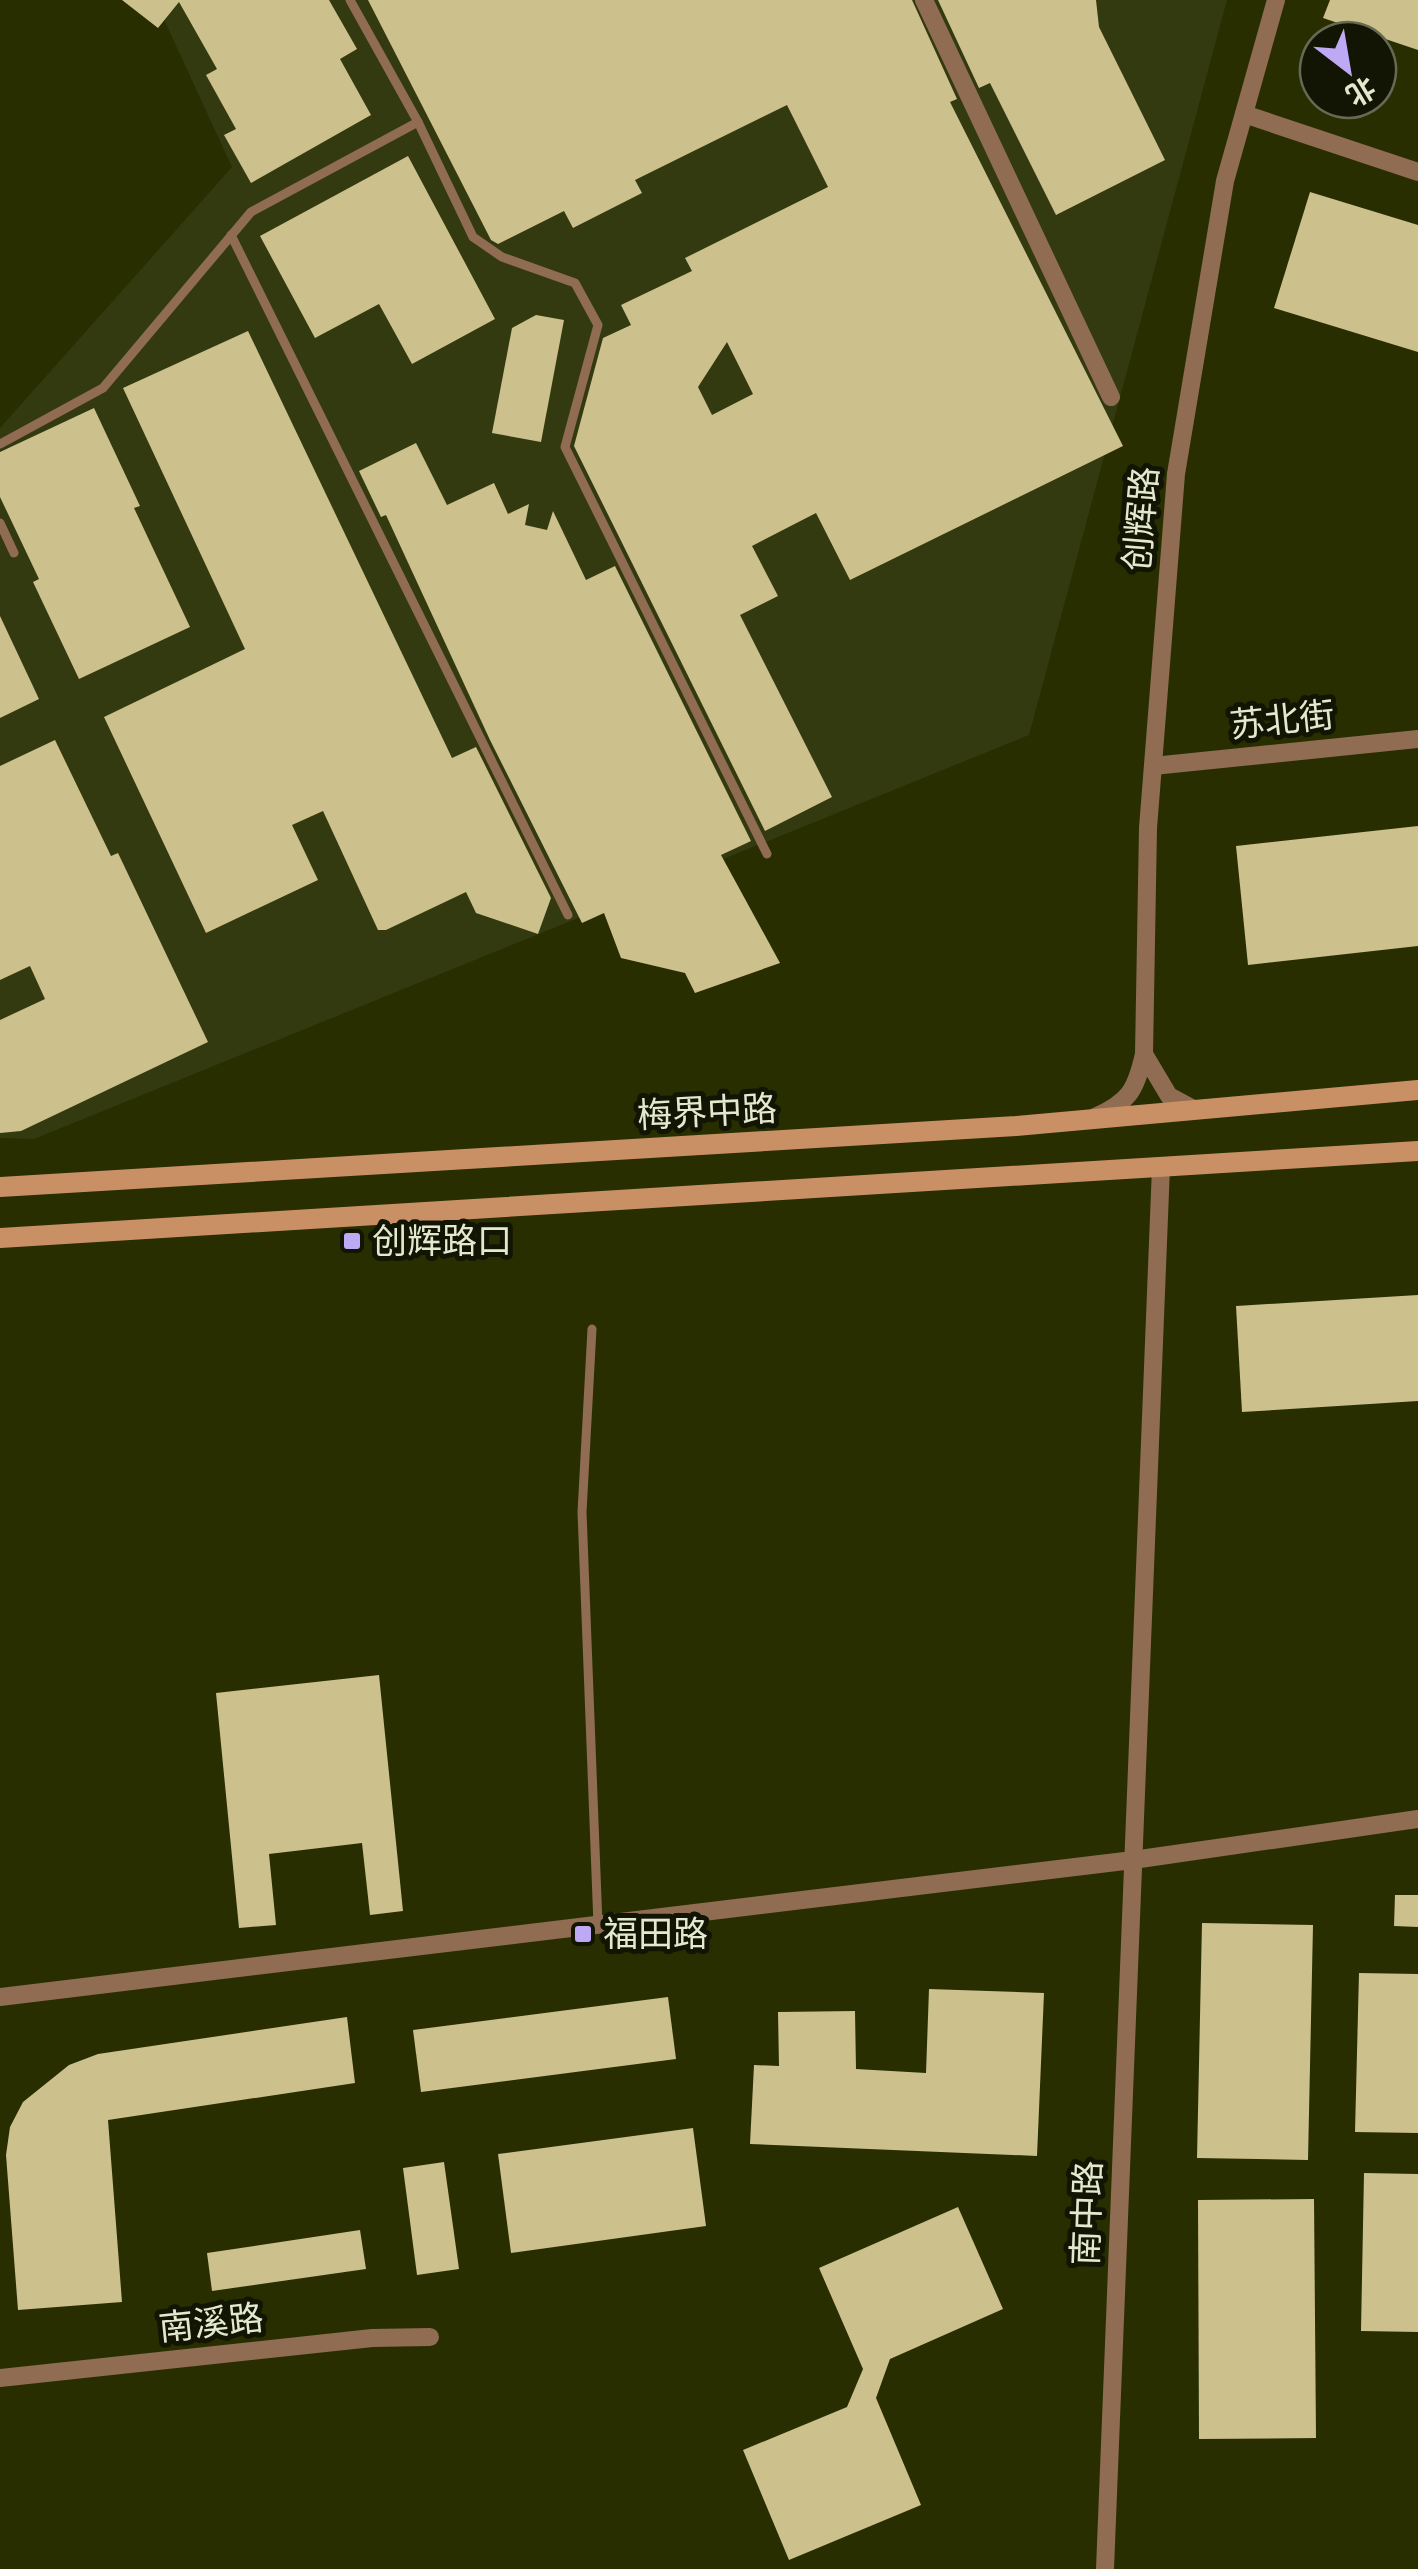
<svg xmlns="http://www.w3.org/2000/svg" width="1418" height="2569" viewBox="0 0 1418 2569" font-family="Merriweather,'Noto Sans SC',serif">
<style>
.built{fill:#343a0f}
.building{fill:#ccc08d;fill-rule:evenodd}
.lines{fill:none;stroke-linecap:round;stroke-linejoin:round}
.service{stroke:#906c52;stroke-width:9}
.minor{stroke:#906c52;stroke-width:18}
.secondary{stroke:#c99066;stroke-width:20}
.poi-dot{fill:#bea9f4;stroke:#121503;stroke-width:4}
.labels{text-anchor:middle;stroke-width:10;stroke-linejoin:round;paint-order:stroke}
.street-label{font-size:35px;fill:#e3e9cf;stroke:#121503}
.poi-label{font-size:35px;fill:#e3e9cf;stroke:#121503;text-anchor:start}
</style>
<rect width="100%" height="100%" fill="#282e00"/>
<path class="built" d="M155,0H1227L1029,735L34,1139L0,1138V428L232,167Z"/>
<g class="building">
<path d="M122,0H329L357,49L340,59L371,115L251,183L224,135L236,129L206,75L217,69L179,2L158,28Z"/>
<path d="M368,0H912L957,99L950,102L1123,446L850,580L816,513L752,546L778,596L740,615L832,797L765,831L574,446L603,338L631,325L621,305L692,271L685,258L828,187L787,105L635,180L642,193L573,228L564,211L498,244L491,240ZM727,342L753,394L712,415L698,387Z"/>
<path d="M938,0H1096L1099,27L1165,160L1056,215L990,83L979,88Z"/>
<path d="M1330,0H1418V50L1323,18Z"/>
<path d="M408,156L495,319L412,364L379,304L315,338L260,236Z"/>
<path d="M1310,192L1418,225V352L1274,308Z"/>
<path d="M536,315L564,320L541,442L492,433L512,328Z"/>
<path d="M248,331L452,758L476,747L551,898L538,934L476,913L466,892L386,930H378L323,811L292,825L318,880L206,933L104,717L245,649L123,388Z"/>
<path d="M94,408L140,506L134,508L190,627L79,679L33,582L39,579L0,497V452Z"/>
<path d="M416,443L447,505L494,483L508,514L529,504L525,525L547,530L553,511L586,580L615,566L751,841L721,855L780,963L695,993L685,973L621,958L604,913L582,923L490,740L386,515L381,517L359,471Z"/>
<path d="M0,616L39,699L0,718Z"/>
<path d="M55,740L111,856L118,853L208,1042L21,1131L0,1133V1020L45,999L30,966L0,980V766Z"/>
<path d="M1418,826V946L1248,965L1236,846Z"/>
<path d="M1418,1295V1401L1242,1412L1236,1306Z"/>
<path d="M379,1675L403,1911L370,1915L362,1843L269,1854L276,1925L239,1928L216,1693Z"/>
<path d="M1395,1895H1418V1927L1394,1926Z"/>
<path d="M1202,1923L1313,1925L1308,2160L1197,2158Z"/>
<path d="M1359,1973L1418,1974V2133L1355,2132Z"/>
<path d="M929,1989L1044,1993L1037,2156L750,2144L754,2065L779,2066L778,2012L855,2011L856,2069L926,2073Z"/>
<path d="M668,1997L676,2059L421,2092L413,2030Z"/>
<path d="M347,2017L355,2083L108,2120L122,2302L18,2310L6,2155L10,2127L23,2102L69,2065L98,2054Z"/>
<path d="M693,2128L706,2226L511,2253L498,2154Z"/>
<path d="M444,2162L459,2269L417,2275L403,2168Z"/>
<path d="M1364,2173L1418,2174V2332L1361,2331Z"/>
<path d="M1314,2199L1316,2438L1199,2439L1198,2200Z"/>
<path d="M958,2207L1003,2309L890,2359L876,2398L921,2505L789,2560L743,2450L847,2407L863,2369L819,2268Z"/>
<path d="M360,2230L366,2269L212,2291L207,2253Z"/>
</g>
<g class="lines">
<g class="service">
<path d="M350,0L418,122L473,237L502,257L575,283L598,325L565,447L767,854"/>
<path d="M231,235L568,915"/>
<path d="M0,444L103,388L251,212L418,122"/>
<path d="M0,523L14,553"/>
<path d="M592,1329L582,1512L598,1925"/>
</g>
<g class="minor">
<path d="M924,0L1111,397"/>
<path d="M1244,114L1418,172"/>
<path d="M1153,766L1418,739"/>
<path d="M1144,1054L1148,828L1176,474L1225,181L1276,0"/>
<path d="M1095,1117C1129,1102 1136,1090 1144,1054L1169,1096L1195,1110"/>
<path d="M0,1997L1133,1860L1418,1819"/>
<path d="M0,2378L372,2338L430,2337"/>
<path d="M1105,2569L1161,1167"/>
</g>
<g class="secondary">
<path d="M0,1187L1016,1126L1418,1090"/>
<path d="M0,1238L1418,1151"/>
</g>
</g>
<g class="poi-dot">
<rect x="342" y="1231" width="20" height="20" rx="5"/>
<rect x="573" y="1924" width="20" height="20" rx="5"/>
</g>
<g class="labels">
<g class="street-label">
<text transform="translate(1141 519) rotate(-85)" y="12">创辉路</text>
<text transform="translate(1282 720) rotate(-6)" y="12">苏北街</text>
<text transform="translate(707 1112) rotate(-3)" y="12">梅界中路</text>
<text transform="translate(1087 2213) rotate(-88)" y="12">南中路</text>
<text transform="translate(211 2323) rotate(-6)" y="12">南溪路</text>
</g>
<g class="poi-label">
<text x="372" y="1253">创辉路口</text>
<text x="603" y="1946">福田路</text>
</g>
</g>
<g transform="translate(1348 70) rotate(149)"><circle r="48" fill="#121503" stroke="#666a55" stroke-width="2.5"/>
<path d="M0-8L18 38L0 25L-18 38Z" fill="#bea9f4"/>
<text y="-15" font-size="28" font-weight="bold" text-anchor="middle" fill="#e3e9cf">北</text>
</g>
</svg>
